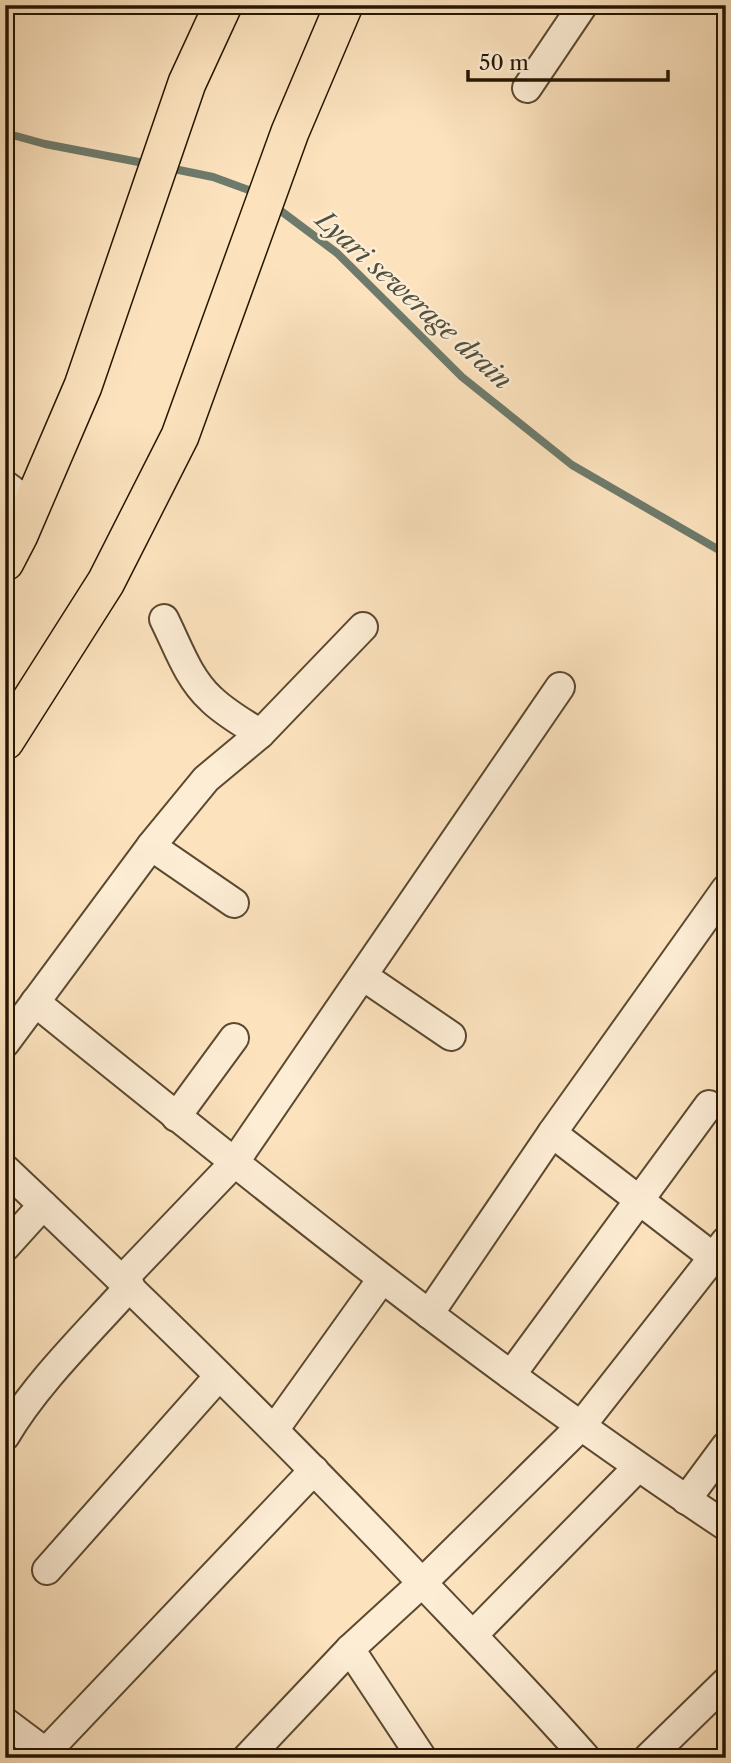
<svg xmlns="http://www.w3.org/2000/svg" width="731" height="1763" viewBox="0 0 731 1763" font-family="'Libre Caslon Text',serif">
<style>
.lines{fill:none;stroke-linecap:round;stroke-linejoin:round}
.stream{stroke:#6e7b6c;stroke-width:8}
.minor-casing{stroke:#5b4930;stroke-width:32}
.major-casing{stroke:#251601;stroke-width:40}
.minor{stroke:#fdedd5;stroke-width:28}
.major{stroke:#fce3be;stroke-width:37}
.labels{text-anchor:middle;stroke-width:5;stroke-linejoin:round;paint-order:stroke}
.water-label{font-size:26px;font-style:italic;fill:#505140;stroke:#fdedd5}
</style>
<rect width="100%" height="100%" fill="#fce3be"/>
<filter id="stains"><feTurbulence type="fractalNoise" baseFrequency=".00286" numOctaves="4"/><feColorMatrix values="0 0 0 0 .2 0 0 0 0 .09 0 0 0 0 .02 0 0 0 .5 -.17"/></filter>
<radialGradient id="worn" r=".72"><stop offset=".6" stop-color="#630" stop-opacity="0"/><stop offset="1" stop-color="#630" stop-opacity=".3"/></radialGradient>
<g class="lines">
<g class="stream">
<path d="M5,133L45,144L149,164"/>
<path d="M169,168L213,177L257,193"/>
<path d="M273,205L337,253L462,377L572,465L726,554"/>
</g>
<defs>
<g id="minor">
<path d="M527,88L583,5"/>
<path d="M5,485L32,505"/>
<path d="M164,619C178,647 188,678 211,699C225,713 244,723 260,734"/>
<path d="M151,846L234,903"/>
<path d="M363,976L451,1036"/>
<path d="M35,1002C260,1184 485,1366 726,1526"/>
<path d="M5,1043L151,846L206,779L260,734L363,627"/>
<path d="M176,1117L234,1038"/>
<path d="M552,1133L713,1257"/>
<path d="M5,1169C143,1299 278,1431 408,1568C468,1631 529,1693 586,1758"/>
<path d="M5,1247L43,1205"/>
<path d="M123,1279L234,1163L560,687"/>
<path d="M429,1314L552,1133L726,889"/>
<path d="M511,1375L709,1105"/>
<path d="M274,1430L382,1279"/>
<path d="M5,1436C36,1383 89,1332 130,1286"/>
<path d="M686,1500L726,1446"/>
<path d="M47,1570L219,1376"/>
<path d="M473,1635L638,1467"/>
<path d="M350,1649L422,1758"/>
<path d="M5,1722L53,1758"/>
<path d="M46,1752L314,1470"/>
<path d="M247,1758L350,1649L422,1583L580,1427L726,1241"/>
<path d="M648,1758L726,1682"/>
</g>
<g id="major">
<path d="M5,562L19,535L83,386L187,83L223,5"/>
<path d="M5,741L106,582L180,436L290,132L344,5"/>
</g>
</defs>
<use href="#minor" class="minor-casing"/>
<use href="#major" class="major-casing"/>
<use href="#minor" class="minor"/>
<use href="#major" class="major"/>
</g>
<g class="labels">
<g class="water-label">
<text transform="translate(414 300) rotate(42)" y="9">Lyari sewerage drain</text>
</g>
</g>
<rect width="731" height="1763" fill="none" stroke="#fce3be" stroke-width="28"/>
<rect x="7" y="7" width="717" height="1749" fill="none" stroke="#251601" stroke-width="3.5"/>
<rect x="14" y="14" width="703" height="1735" fill="none" stroke="#251601" stroke-width="2"/>
<path d="M468 70v10h200v-10" fill="none" stroke="#251601" stroke-width="3.5"/>
<text x="479" y="70" font-size="21" fill="#251601" stroke="#fdedd5" stroke-width="5" paint-order="stroke">50 m</text>
<rect width="100%" height="100%" filter="url(#stains)"/>
<rect width="100%" height="100%" fill="url(#worn)"/>
</svg>
